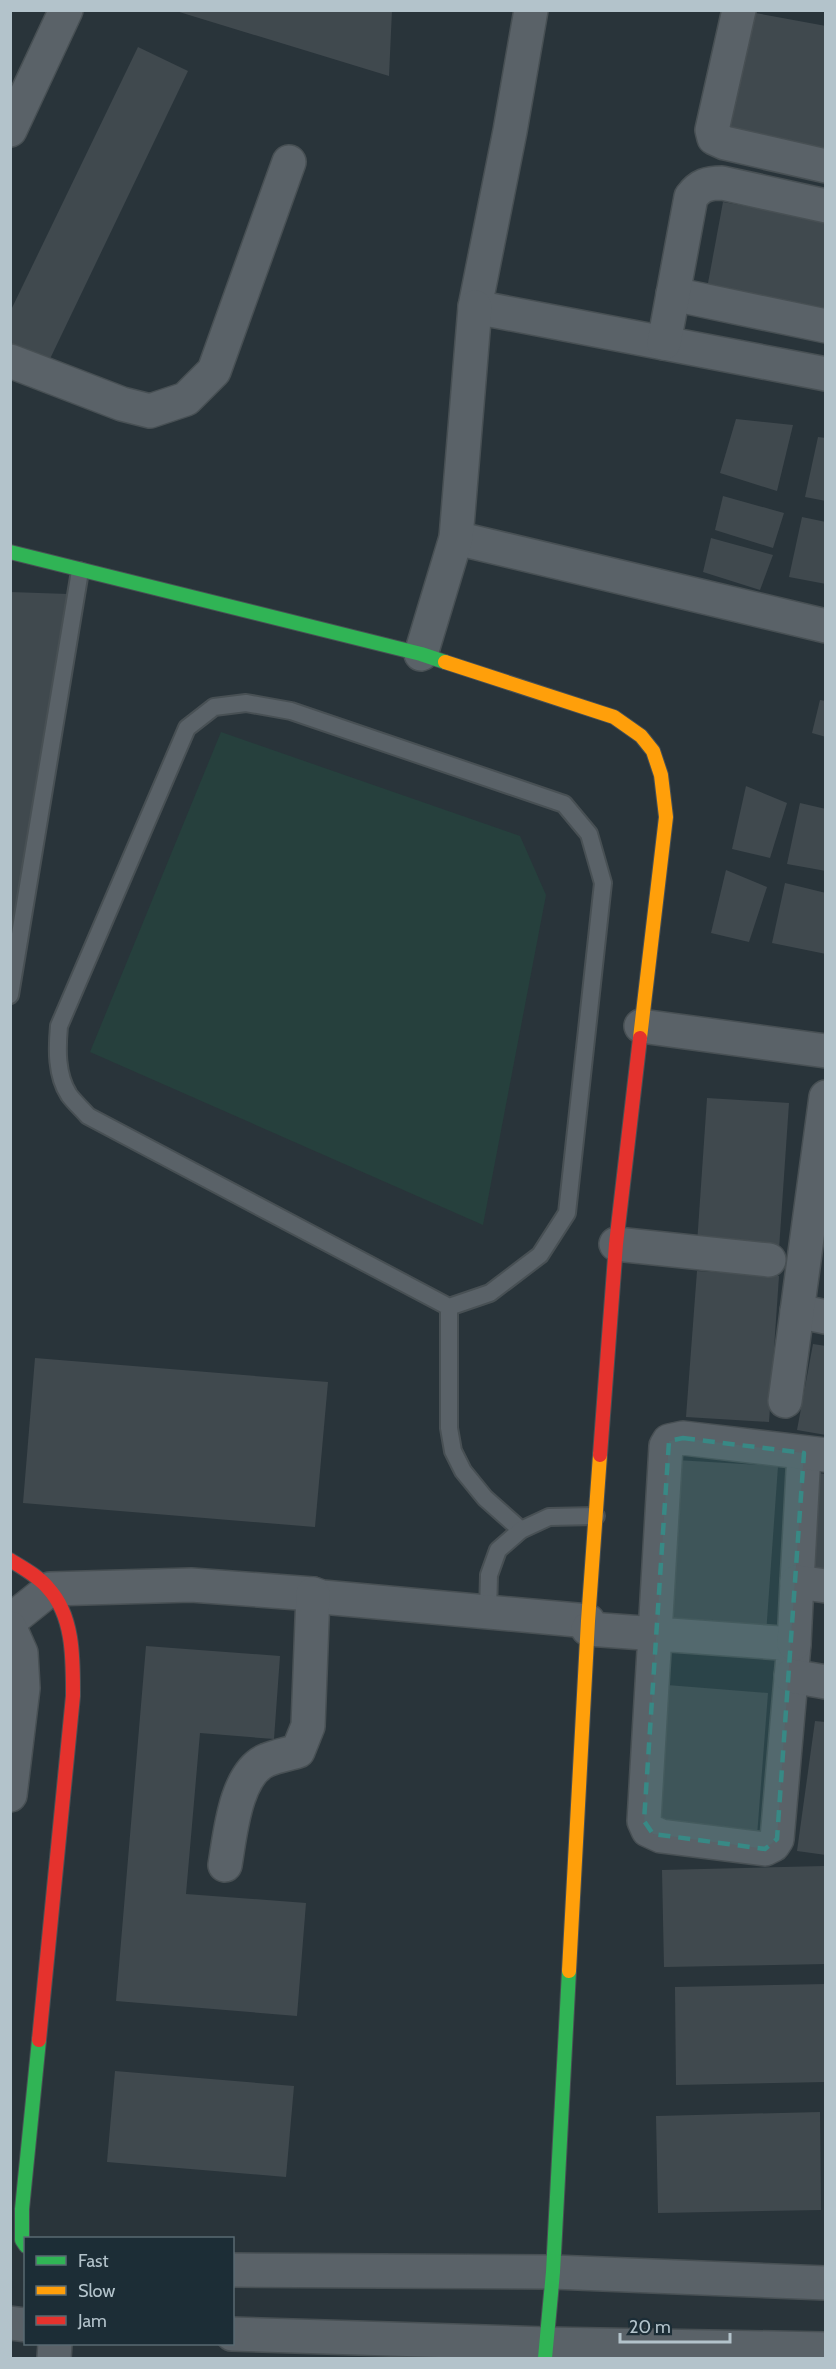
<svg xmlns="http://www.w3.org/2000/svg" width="836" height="2369" viewBox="0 0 836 2369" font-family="Cabin,sans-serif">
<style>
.green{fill:#26403d}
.building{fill:#40494e}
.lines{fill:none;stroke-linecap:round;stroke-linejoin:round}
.lane-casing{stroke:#485054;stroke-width:20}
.street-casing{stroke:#485054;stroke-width:36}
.fast-casing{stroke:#485054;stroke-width:16}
.slow-casing{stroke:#485054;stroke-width:16}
.jam-casing{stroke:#485054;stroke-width:16}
.lane{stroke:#5a6268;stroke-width:16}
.street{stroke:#5a6268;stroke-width:33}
.fast{stroke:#30b455;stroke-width:14}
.slow{stroke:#ff9f0a;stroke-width:14}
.jam{stroke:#e5322d;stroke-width:14}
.marked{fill:#388985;fill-opacity:0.2;stroke:#388985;stroke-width:4.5;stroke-dasharray:12 8;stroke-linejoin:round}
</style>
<rect width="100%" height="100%" fill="#29343a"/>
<path class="green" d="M221,732L520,836L546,895L483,1225L90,1052Z"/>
<g class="building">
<path d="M392,10L389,76L176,11V10Z"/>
<path d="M750,12L826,26V156L726,137Z"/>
<path d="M138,47L188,71L48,363L10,345V312Z"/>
<path d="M723,202L826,221V315L706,294Z"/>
<path d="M736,419L793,425L777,491L720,473Z"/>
<path d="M818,437L826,438V501L805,497Z"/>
<path d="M723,496L784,513L773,548L715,530Z"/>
<path d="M802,517L826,522V584L789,577Z"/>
<path d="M711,538L773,555L760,590L703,572Z"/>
<path d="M10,592L68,594L12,931H10Z"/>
<path d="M820,700L826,701V737L812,733Z"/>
<path d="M746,786L787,803L770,858L732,849Z"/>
<path d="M800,803L826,809V871L787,864Z"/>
<path d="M726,870L767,887L749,942L711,933Z"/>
<path d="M785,883L826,893V954L772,943Z"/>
<path d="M707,1098L789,1103L779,1249L697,1244Z"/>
<path d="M697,1271L779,1276L769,1422L686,1417Z"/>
<path d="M813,1344L826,1346V1435L797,1430Z"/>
<path d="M35,1358L328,1382L315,1527L23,1503Z"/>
<path d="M676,1460L778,1466L766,1634L665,1628Z"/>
<path d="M817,1473L826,1474V1582L802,1579Z"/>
<path d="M146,1646L280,1656L274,1739L200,1733L186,1894L306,1903L297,2016L116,2001Z"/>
<path d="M667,1685L768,1693L757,1836L656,1829Z"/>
<path d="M815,1721L826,1722V1855L797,1851Z"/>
<path d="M825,1866L826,1964L664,1967L662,1870Z"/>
<path d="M826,1984V2082L676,2085L675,1987Z"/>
<path d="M115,2071L294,2086L286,2177L107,2162Z"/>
<path d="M820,2112L821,2210L658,2213L656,2116Z"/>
</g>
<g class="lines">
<defs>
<g id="lane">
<path d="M10,995L80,571"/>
<path d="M449,1307L88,1116C82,1109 74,1102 69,1095C56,1075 57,1048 59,1026L187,728L214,707L246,703L291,711L564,804L589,834L603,883L567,1213L540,1255L490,1293L449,1307V1428L453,1451L463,1471L485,1498L521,1530"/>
<path d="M488,1612L489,1575L498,1550L521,1530L549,1517L596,1516"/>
</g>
<g id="street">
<path d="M531,10L510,131L475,307L826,374"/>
<path d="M739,10L712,130L714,138L725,143L826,166"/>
<path d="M10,130L66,10"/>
<path d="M673,294L826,326"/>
<path d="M664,343L691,197C700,185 708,183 722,183L826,206"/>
<path d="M10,361L122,404L150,411L186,399L214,371L289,162"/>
<path d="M456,538L826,626"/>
<path d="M421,654L456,538L475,307"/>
<path d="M641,1026L826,1051"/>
<path d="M616,1244L769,1260"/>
<path d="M797,1311L826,1317"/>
<path d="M785,1401L826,1097"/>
<path d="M797,1582L804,1453"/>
<path d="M10,1621L50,1589L191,1585L313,1594L322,1597L588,1621"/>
<path d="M10,1628L21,1653L23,1688L10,1795"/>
<path d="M588,1629C656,1634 725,1639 794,1644L777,1839L773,1845L765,1849L661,1836L648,1830L644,1821L666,1446L669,1441L683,1438L826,1455"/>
<path d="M794,1644L797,1582L826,1586"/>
<path d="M791,1676L826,1682"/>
<path d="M225,1865C230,1836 235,1773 267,1760C276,1756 288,1754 298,1751L308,1726L313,1594"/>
<path d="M232,2270L553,2272L826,2283"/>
<path d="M10,2323L26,2325"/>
<path d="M232,2334L546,2344L826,2349"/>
<path d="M54,2358L55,2344"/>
</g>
<g id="fast">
<path d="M10,552L421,654L445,662"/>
<path d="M26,2246L22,2240V2209L39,2040"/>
<path d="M545,2358L553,2272L569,1971"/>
</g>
<g id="slow">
<path d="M445,662L614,717L641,736L653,751L661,775L666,817L640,1038"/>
<path d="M569,1971L588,1621L600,1455"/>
</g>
<g id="jam">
<path d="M600,1455L616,1244L640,1038"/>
<path d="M10,1560C23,1568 38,1576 48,1588C74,1616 73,1660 73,1696L39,2040"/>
</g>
</defs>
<use href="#lane" class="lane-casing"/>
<use href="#street" class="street-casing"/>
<use href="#fast" class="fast-casing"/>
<use href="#slow" class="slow-casing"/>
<use href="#jam" class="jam-casing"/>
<use href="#lane" class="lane"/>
<use href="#street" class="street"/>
<use href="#fast" class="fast"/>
<use href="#slow" class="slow"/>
<use href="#jam" class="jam"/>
</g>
<path class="marked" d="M683,1438L804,1453L777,1839L765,1849L653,1834L644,1821L669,1441Z"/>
<rect width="836" height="2369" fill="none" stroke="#b3c3cb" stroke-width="24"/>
<rect x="24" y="2237" width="210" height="108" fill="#1c2d36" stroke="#586972" stroke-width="1.5"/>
<rect x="36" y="2256" width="30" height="9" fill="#30b455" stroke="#586972" stroke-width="1.5"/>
<text x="78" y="2267" font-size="18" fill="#b3c3cb">Fast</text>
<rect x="36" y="2286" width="30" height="9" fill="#ff9f0a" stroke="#586972" stroke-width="1.5"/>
<text x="78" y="2297" font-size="18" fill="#b3c3cb">Slow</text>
<rect x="36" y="2316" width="30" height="9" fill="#e5322d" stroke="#586972" stroke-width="1.5"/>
<text x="78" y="2327" font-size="18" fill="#b3c3cb">Jam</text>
<path d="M620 2333v9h110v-9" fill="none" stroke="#b3c3cb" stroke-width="3"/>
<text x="629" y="2333" font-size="18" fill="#b3c3cb" stroke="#1c2d36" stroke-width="4.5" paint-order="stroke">20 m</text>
</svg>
